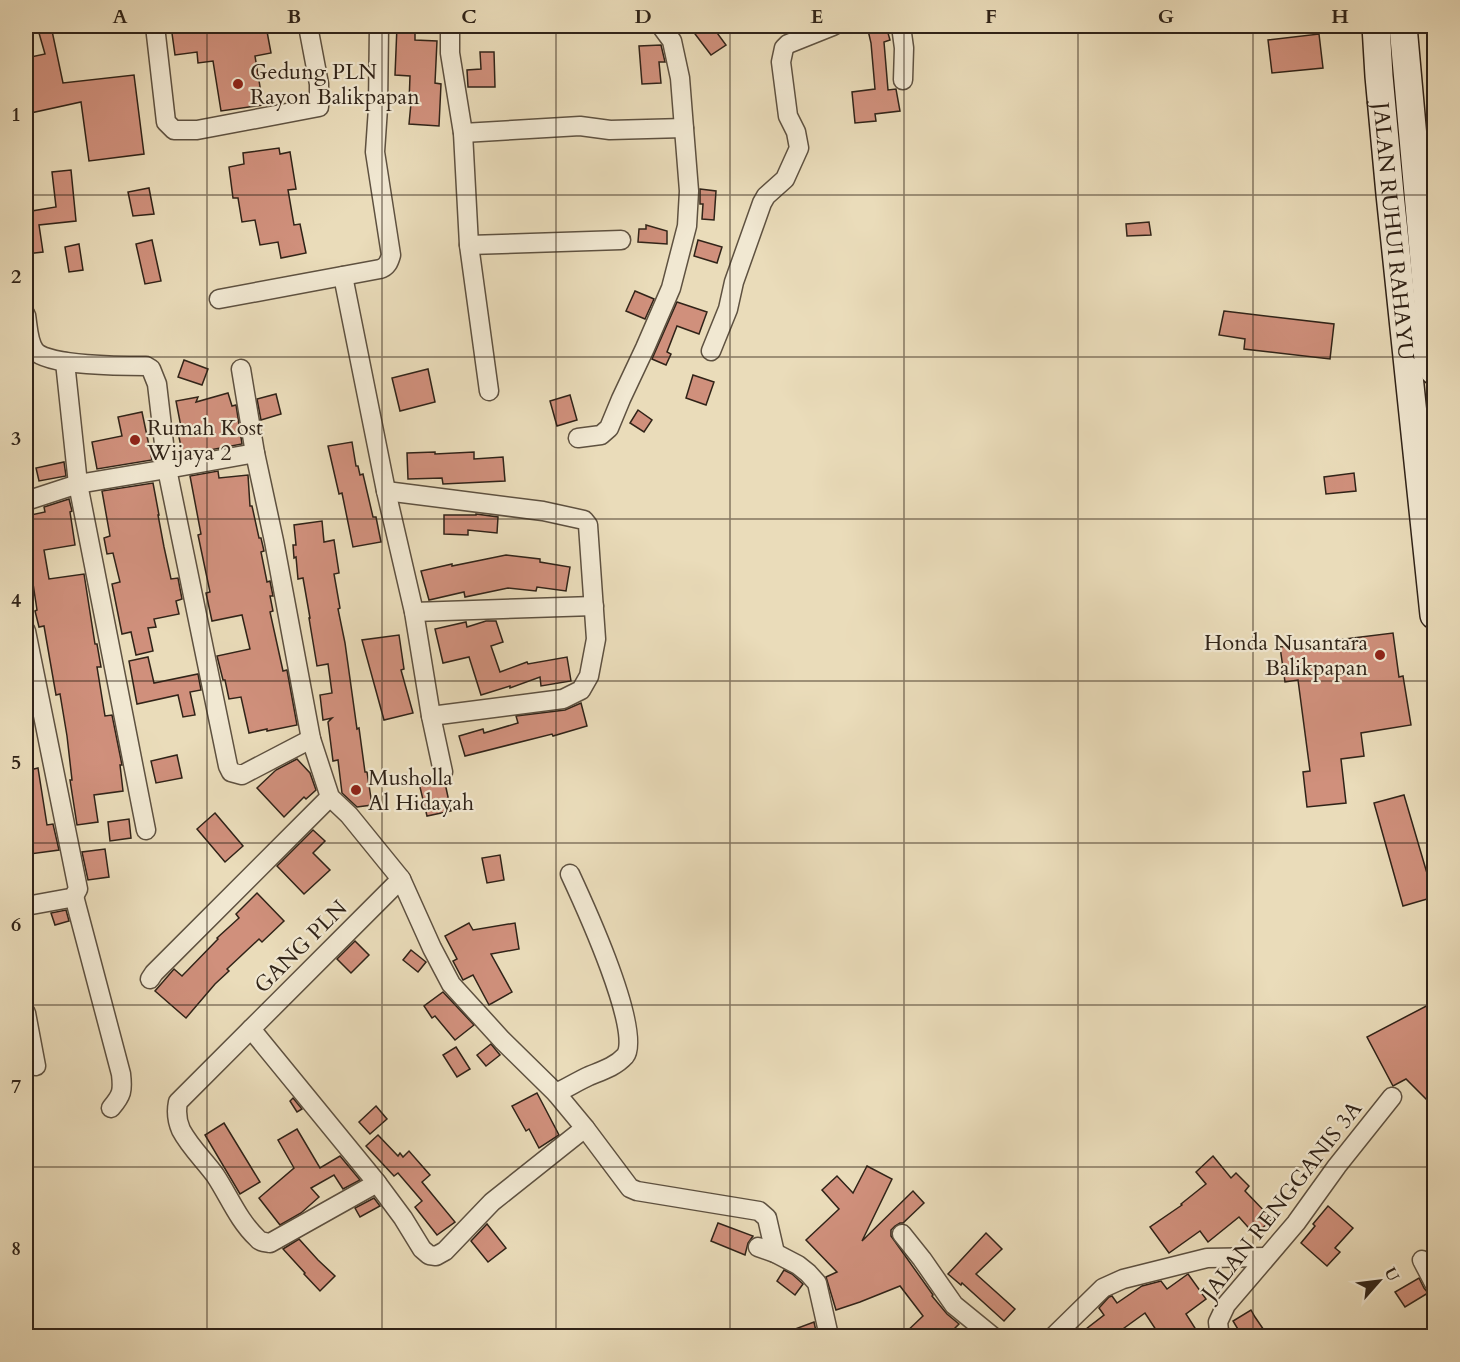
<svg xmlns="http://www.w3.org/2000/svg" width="1460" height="1362" viewBox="0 0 1460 1362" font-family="Cardo,serif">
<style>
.building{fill:#d0907c;stroke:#302318;stroke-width:1.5}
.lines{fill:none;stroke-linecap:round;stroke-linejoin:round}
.minor-casing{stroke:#5e5140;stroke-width:21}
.secondary-casing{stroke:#302318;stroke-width:30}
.minor{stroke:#f1e8d2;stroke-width:18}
.secondary{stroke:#f1e8d2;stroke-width:27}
.grid{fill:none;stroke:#302318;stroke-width:1.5;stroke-opacity:0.55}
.poi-dot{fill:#8f2418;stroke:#f1e8d2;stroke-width:2}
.labels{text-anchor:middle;stroke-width:4.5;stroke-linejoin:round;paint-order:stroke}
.poi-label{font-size:22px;fill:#302318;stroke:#f1e8d2;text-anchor:start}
.street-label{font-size:22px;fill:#302318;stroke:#f1e8d2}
.neatline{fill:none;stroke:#302318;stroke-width:2}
.grid-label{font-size:20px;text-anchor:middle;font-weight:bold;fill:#302318}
</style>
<rect width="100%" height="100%" fill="#eadcba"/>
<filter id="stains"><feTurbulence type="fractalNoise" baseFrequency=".00333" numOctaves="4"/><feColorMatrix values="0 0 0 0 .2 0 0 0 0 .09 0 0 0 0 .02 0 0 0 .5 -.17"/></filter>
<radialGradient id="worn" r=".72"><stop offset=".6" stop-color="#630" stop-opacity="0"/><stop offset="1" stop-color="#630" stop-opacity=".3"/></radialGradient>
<g class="building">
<path d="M37,26H51L63,83L134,75L144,154L89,161L81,102L26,114V91L32,90L26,58L45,54Z"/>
<path d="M171,26H266L271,53L255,56L263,105L221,111L213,61L198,63L197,52L175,55Z"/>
<path d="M397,26H415V40L437,41L435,83L441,84L439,126L409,124L411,103H409L410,76L395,75Z"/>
<path d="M689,26H712L726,45L711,55Z"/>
<path d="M867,26H886L890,40L884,42L888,90L896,89L900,111L875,114L876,121L855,123L852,92L875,89L871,43Z"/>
<path d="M1319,34L1323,68L1272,73L1268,40Z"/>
<path d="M661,45L665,62H659L661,83L642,84L639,46Z"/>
<path d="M480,52H494L495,87H468L467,70L481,69Z"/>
<path d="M279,148L280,154L290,152L296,189L288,190L294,225L300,224L306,253L281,258L278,242L260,245L255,220L242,222L238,198H233L229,167L244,164L243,153Z"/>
<path d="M71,170L76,221L39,225L43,252L26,254V212L56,207L52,172Z"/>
<path d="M149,188L154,214L133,216L128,192Z"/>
<path d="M700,189L716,191L714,220L702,219L703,204H700Z"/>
<path d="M1149,222L1151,235L1127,236L1126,224Z"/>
<path d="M646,225L667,231V244L638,242L639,229H646Z"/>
<path d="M152,240L161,281L145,284L136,244Z"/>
<path d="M698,240L722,247L717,263L694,256Z"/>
<path d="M79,244L83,270L69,272L65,247Z"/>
<path d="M635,291L654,299L645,319L626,311Z"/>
<path d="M677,302L707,312L699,334L677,326L667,352L671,354L666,365L652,359Z"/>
<path d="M1224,311L1334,324L1330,359L1244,349L1245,339L1219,335Z"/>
<path d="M184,360L208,369L202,385L178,377Z"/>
<path d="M428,369L435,402L400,411L392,378Z"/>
<path d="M693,375L714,382L706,405L686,398Z"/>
<path d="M228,393L232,406L236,405L242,444L183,455L178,433L182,432L176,401L198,397L196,402Z"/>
<path d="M276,394L281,414L261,420L257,399Z"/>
<path d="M570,395L577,420L557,426L550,401Z"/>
<path d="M638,410L652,420L644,432L630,423Z"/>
<path d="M142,412L152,460L97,469L92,442L122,436L118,417Z"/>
<path d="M352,442L356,466H358L360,475L363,474L373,517H376L381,542L353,547L342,493L339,494L328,446Z"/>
<path d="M435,452V454L474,452V459L503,457L505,481L443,484L442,478L408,479L407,453Z"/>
<path d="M64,462L66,476L39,481L36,468Z"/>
<path d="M218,471L219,478L248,475L250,506H252L259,538H261L264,551L261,552L267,582L270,581L273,596H270L273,611L270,612L283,671L287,670L297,725L267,731V729L249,733L241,697L229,699L225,680H223L217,656L250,649L242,615L212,621L206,593L210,592L198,535L201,534L190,476Z"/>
<path d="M1354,473L1356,491L1326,494L1324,477Z"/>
<path d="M153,483L159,515H158L164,547L171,579L178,578L182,599L176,601L179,614L154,619L156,627L148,628L153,651L136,655L131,632L122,634L112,584L120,582L113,553L107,554L104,538L110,536L102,491Z"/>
<path d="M69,499L72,511L70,512L75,545L44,550L49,579L84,574L95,644H97L101,667H97L105,716L112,715L122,765H120L123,791L94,795L98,822L77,825L70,780H72L67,736L60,694L56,695L44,626L39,627L35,611L37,610L29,557L26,558V516L45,512L44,507Z"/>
<path d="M476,514L498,517L497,533L468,530V535L444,534V515H476Z"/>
<path d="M322,521L324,542L334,540L339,573L334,574L340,608L338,609L345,643L357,729L359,728L365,772H367L372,805L357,807L342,793L338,760L333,761L328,722L332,718L323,720L320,695L332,693L328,664L317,666L309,618H310L303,578L298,579L296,557L294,558L293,545H296L294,525Z"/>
<path d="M506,555L540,559V562L570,567L566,591L537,587L536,591L508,588L465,597L464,592L429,600L421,571L452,564V566Z"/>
<path d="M486,621H496L503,642L491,646L500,672L527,662L528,664L567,657L571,681L541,686L540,677L510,688V686L481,695L469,657L443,663L435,629L466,622L467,627Z"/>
<path d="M1393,633L1399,677L1403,676L1411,725L1361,733L1364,756L1341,759L1346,803L1307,807L1303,772L1310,771L1298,680L1285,682L1280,647Z"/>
<path d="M399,635L404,669L401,670L413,713L384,720L362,640Z"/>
<path d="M148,657L154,683L198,674L201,690L190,692L195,715L183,717L178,695L137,704L129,661Z"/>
<path d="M581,703L587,726L553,736L552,734L465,756L459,736L483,729L484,733L518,723L516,716L565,710Z"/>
<path d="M177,755L182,778L156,783L151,761Z"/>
<path d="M297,759L310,773L316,790L306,799L304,797L284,817L257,788L276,770Z"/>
<path d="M38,768L47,825L53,824L59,850L30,854L26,823V771Z"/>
<path d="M434,779L439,782L445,783L451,811L427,816L419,783Z"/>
<path d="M1404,795L1434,897L1403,906L1374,803Z"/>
<path d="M215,813L243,846L225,862L197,829Z"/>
<path d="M129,819L131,838L110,841L108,822Z"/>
<path d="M313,830L325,841L313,853L330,870L304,894L277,866Z"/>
<path d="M105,849L109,877L88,880L82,852Z"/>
<path d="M500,855L504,880L487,883L482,858Z"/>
<path d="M257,893L284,921L262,942L259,939L227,969L229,971L215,984L186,1018L155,991L174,969L182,976L218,939L217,938L239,918L236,914Z"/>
<path d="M66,910L69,921L55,925L51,913Z"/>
<path d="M469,923L473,930L515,923L519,949L491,954L512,992L489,1005L473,975L463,980L453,961L457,959L445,936Z"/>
<path d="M355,941L369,955L351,973L337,959Z"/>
<path d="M411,950L426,962L418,972L403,960Z"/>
<path d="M443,992L474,1025L455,1040L435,1016L432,1018L424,1006Z"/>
<path d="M1434,1002V1107L1406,1079L1393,1086L1367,1037Z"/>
<path d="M491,1044L500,1055L486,1066L477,1055Z"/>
<path d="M456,1047L470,1069L457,1077L443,1055Z"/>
<path d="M537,1093L559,1135L539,1148L529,1129L526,1131L512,1106Z"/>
<path d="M293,1098L302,1109L297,1112L290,1101Z"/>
<path d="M376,1106L387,1119L370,1134L359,1122Z"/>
<path d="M224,1123L260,1182L240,1194L205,1135Z"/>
<path d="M297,1129L320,1168L340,1156L360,1180L343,1189L334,1175L311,1188L319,1197L301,1213L280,1225L259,1198L294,1168L278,1140Z"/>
<path d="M378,1135L398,1156L400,1153L403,1157L409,1151L430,1175L422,1182L455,1222L437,1235L415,1207L422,1201L398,1173L394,1176L366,1146Z"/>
<path d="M1213,1156L1231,1178L1236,1173L1249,1186L1245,1191L1272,1219L1255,1235L1239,1217L1208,1242L1200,1231L1169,1253L1150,1227L1182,1205L1181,1204L1206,1184L1196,1172Z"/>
<path d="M867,1166L892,1179L862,1241L913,1191L924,1203L903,1223H900L895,1226L891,1230V1236L933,1295L932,1296L947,1314L959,1324L947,1336H902L923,1316L900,1286L860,1302L836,1310L826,1277L837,1272L806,1240L839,1209L822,1190L837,1176L853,1193Z"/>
<path d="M374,1198L380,1206L360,1217L355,1208Z"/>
<path d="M1328,1206L1353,1228L1335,1248L1340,1252L1327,1266L1301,1243L1315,1226L1313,1224Z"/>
<path d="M718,1223L753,1236L748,1243L745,1255L711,1241Z"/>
<path d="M487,1224L506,1248L488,1262L471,1241Z"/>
<path d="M986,1233L1002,1249L976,1274L1015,1309L1004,1321L962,1283L961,1285L948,1274Z"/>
<path d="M299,1239L318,1260L335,1276L320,1291L304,1274L305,1273L283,1249Z"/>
<path d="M784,1270L792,1274L803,1284L795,1295L777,1281Z"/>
<path d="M1188,1274L1206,1299L1186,1314L1200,1336H1160L1145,1313L1113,1336H1077L1104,1315L1099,1308L1109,1297L1112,1296L1117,1303L1142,1286L1161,1281L1167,1289Z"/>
<path d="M1419,1278L1424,1288L1428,1293L1405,1307L1395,1292Z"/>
<path d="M1251,1310L1255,1317L1268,1336H1242L1233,1321Z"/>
<path d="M814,1322L817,1336H780L779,1335Z"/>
</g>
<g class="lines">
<defs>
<g id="minor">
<path d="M155,26L166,122L174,130H197L319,107V84L308,26"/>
<path d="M450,26V53L463,133L469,245L621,240"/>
<path d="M901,26L904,48L903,80"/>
<path d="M463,133L580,126L610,130L684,128"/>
<path d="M469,245L489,391"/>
<path d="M343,276L386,491L414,612L431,716L443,772"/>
<path d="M219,299L380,269C387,267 389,262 391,255L375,152L378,108L379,26"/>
<path d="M26,315C28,327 28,342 35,351C48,366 124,366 146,366L151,369L157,384L167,469L228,766L231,772L242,775L311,739"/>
<path d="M711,351L728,309L734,282L762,203L766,196L785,179L799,148L796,132L788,116L781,62L784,48L788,44L833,26"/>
<path d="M65,362L78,484L146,830"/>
<path d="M241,369L255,453"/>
<path d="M578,438L601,435L609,428L621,399L645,348L671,288L687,226L689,191L680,78L672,41L661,26"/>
<path d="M386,491L543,511L584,520L588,525L596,639L589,676L581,690L563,699L431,716"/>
<path d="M26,501L78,484L167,469L255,453L274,541L311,739L330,797L349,815L401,879L178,1102C176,1112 177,1121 181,1130C190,1147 204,1160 215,1175C229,1196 238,1220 257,1238C260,1242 264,1242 270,1243L377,1183"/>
<path d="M414,612L594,606"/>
<path d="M26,631L78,889L74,896L70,898L26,906"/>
<path d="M401,879L432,948L451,984L502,1040L556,1093L585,1128L630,1188L637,1191L759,1211L767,1218L775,1253"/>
<path d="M74,896L121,1074C123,1091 122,1095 111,1108"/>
<path d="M150,979L154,973L330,797"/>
<path d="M26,1013L36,1066"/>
<path d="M251,1029L377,1183L403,1218L422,1249L429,1255L436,1256L445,1251L492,1202L585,1128"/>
<path d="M556,1093C567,1088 578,1081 589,1076C601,1071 615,1067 625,1056C644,1034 583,902 570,874"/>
<path d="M902,1234L922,1259L954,1305L992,1336"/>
<path d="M758,1247L775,1253L798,1265L808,1273L817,1283L829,1336"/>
<path d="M1422,1260L1434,1283"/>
<path d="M1054,1336L1103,1288L1123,1279L1207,1258L1266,1257"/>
<path d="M1222,1336L1219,1331L1218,1322L1226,1305L1296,1223L1337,1166L1392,1097"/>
</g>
<g id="secondary">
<path id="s1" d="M1376,26L1379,76L1390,194L1434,615"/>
<path d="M1403,26L1434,371"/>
</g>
</defs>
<use href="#minor" class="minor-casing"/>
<use href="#secondary" class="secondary-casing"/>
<use href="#minor" class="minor"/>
<use href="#secondary" class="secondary"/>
</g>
<path class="grid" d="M207,26V1336M382,26V1336M556,26V1336M730,26V1336M904,26V1336M1078,26V1336M1253,26V1336M26,195H1434M26,357H1434M26,519H1434M26,681H1434M26,843H1434M26,1005H1434M26,1167H1434"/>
<g class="poi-dot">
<circle cx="238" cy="84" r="6"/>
<circle cx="135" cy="440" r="6"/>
<circle cx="1380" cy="655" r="6"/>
<circle cx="356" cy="790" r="6"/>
</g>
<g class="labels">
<g class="poi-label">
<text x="250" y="79">Gedung PLN<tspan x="250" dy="25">Rayon Balikpapan</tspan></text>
<text x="147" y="435">Rumah Kost<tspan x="147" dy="25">Wijaya 2</tspan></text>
<text x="1368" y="650" text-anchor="end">Honda Nusantara<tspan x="1368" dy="25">Balikpapan</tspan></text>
<text x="368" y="785">Musholla<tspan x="368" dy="25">Al Hidayah</tspan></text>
</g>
<g class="street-label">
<text dy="8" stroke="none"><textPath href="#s1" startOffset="206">JALAN RUHUI RAHAYU</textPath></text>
<text transform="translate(300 946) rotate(-45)" y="8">GANG PLN</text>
<text transform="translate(1281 1200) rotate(-52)" y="8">JALAN RENGGANIS 3A</text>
</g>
</g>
<rect width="1460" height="1362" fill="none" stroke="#eadcba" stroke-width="66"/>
<g transform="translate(1379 1281) rotate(62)" stroke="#f1e8d2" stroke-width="4.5" paint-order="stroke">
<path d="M0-4.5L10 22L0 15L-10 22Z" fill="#302318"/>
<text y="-9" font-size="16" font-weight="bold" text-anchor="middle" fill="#302318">U</text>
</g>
<rect x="33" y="33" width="1394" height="1296" class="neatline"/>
<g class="grid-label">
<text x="120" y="23">A</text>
<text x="294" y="23">B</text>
<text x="469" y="23">C</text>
<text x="643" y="23">D</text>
<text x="817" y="23">E</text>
<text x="991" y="23">F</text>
<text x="1166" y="23">G</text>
<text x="1340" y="23">H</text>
<text x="16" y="121">1</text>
<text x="16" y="283">2</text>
<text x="16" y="445">3</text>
<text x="16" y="607">4</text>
<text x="16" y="769">5</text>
<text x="16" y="931">6</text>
<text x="16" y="1093">7</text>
<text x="16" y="1255">8</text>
</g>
<rect width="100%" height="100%" filter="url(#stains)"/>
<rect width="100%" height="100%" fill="url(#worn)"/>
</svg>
